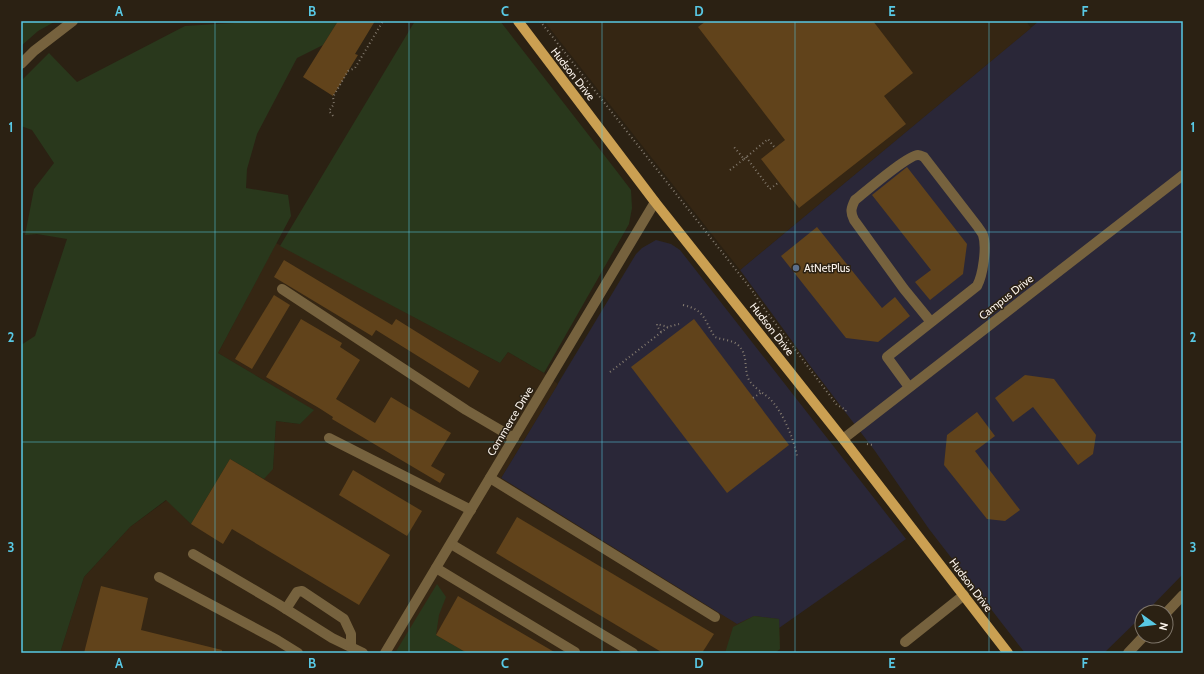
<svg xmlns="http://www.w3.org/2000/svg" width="1204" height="674" viewBox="0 0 1204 674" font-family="Cabin,sans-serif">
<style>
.commercial{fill:#2a2738}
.built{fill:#352613}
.green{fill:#29381c}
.building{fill:#61431b}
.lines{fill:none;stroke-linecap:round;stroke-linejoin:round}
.path{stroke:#847b6f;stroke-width:2;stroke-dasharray:1 3;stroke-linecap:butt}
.minor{stroke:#76623e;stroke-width:10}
.major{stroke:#cba052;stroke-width:10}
.grid{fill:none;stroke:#58c8e4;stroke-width:1;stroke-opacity:0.55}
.service-dot{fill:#5c6f8a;stroke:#2b2113;stroke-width:1.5}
.labels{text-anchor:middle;stroke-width:3;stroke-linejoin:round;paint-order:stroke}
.street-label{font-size:11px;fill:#fbf3eb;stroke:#2b2113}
.poi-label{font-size:11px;fill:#fbf3eb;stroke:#2b2113;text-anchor:start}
.neatline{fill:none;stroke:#58c8e4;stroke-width:1.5}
.grid-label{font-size:13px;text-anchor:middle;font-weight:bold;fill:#58c8e4}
</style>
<rect width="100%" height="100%" fill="#2b2113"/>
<g class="commercial">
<path d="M1039,21H1183V574L1146,612H1142V616L1104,653H1025L929,529L875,451L811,367L740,270Z"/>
<path d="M656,240L671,244L680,250L906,539L779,628L778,619L738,625L501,478L636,254L642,248Z"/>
</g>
<g class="built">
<path d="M544,21H1026L1031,28L740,270Z"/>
<path d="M276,243L500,363L508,352L544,373L558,384L501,478L737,624L754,616L779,619L780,649L775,653H60L84,577L130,527L167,500L191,524L230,459L273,469L276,421L300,424L313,410L218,353Z"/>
</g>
<g class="green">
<path d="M21,21H56L38,31L21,46Z"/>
<path d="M251,21H338L323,45L297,58L257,134L247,169L246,188L288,195L291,216L218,353L314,410L300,424L276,421L273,469L264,479L230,459L191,524L166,500L130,527L84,577L60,653H21V345L35,336L67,239L37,234L25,235L34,189L54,163L32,130L21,126V81L49,53L77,82L185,26L250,22Z"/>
<path d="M415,21H500L615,169L631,190L632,208L629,224L544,373L508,352L500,363L280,246Z"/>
<path d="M437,584L446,597L439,615L436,635L467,653H395Z"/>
<path d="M754,616L779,619L780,649L775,653H725L733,627Z"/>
</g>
<g class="building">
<path d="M338,21H375L355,54L358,55L333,96L303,77Z"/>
<path d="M706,21H873L913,73L884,96L906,124L799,208L761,159L785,140L698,27Z"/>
<path d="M907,167L967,244L963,274L930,300L915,282L931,270L872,195Z"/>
<path d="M817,227L882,308L895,297L910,316L878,342L846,338L781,256Z"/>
<path d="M284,260L392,325L396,319L479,371L469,388L376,330L372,336L274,277Z"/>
<path d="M274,295L290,305L252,369L235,359Z"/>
<path d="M301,319L342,343L340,347L360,360L336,399L375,423L391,397L451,433L431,466L445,474L440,483L332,419L333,417L319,408L266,377Z"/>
<path d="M694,319L789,445L727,493L631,367Z"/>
<path d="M1025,375L1054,379L1096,435L1093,454L1078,465L1033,407L1013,422L995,398Z"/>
<path d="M977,412L995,436L975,451L1020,510L1005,521L987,519L944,465L947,435Z"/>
<path d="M230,459L390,555L359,605L232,529L223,544L191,524Z"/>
<path d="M353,470L422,511L407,536L339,495Z"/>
<path d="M517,517L714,634L702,653H663L496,553Z"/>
<path d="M101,586L148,598L141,630L222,650V653H84Z"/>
<path d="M458,596L556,653H467L436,635Z"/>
</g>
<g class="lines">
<g class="path">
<path d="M540,21L751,289L766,311L837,405L846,410L845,414"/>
<path d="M333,116L329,111L334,104L333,97L348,71L355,68L383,21"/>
<path d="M746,157L770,189L779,182"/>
<path d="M744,159L768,139L775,148"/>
<path d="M730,170L744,159L734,147"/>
<path d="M683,305C706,310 704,321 715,337C722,340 733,340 738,345C749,355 743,368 749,380C754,388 762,392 769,398C782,410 794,439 797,456"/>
<path d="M661,332L657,326V324L668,327"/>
<path d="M610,372L668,327L679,324"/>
<path d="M753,398L762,392"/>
<path d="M867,444L873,445"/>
</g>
<g class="minor">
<path d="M21,64L34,51L73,21"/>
<path d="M282,289L466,410L514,438"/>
<path d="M909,387L887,357L977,286C983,275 987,247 983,235C982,232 979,229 978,227L924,157C922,156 920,155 918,155C908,155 865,192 855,200C851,208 850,212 854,220L904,289L931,322"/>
<path d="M329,438L471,510"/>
<path d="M843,439L1183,175"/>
<path d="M490,478L715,617"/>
<path d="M451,544L633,653"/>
<path d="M193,554L278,604L332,638L363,653"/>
<path d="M436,568L575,652"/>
<path d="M159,577L277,640L298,653"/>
<path d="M286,609L297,592L302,591L344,619L351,634V647"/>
<path d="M1166,613L1183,595"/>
<path d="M905,642L964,595"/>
<path d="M385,653L655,202"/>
<path d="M1128,653L1144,636"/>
</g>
<path class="major" d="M518,21L655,202L843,439L1008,653"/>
</g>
<path class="grid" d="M215,21V653M409,21V653M602,21V653M795,21V653M989,21V653M21,232H1183M21,442H1183"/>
<circle class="service-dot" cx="796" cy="268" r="4"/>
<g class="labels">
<g class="street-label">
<text transform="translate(573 74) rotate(52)" y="4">Hudson Drive</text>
<text transform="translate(1006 297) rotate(-38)" y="4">Campus Drive</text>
<text transform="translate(772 329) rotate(52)" y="4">Hudson Drive</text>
<text transform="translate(510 421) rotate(-59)" y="4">Commerce Drive</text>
<text transform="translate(971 585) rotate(53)" y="4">Hudson Drive</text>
</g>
<g class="poi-label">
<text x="804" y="272">AtNetPlus</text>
</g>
</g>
<rect width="1204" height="674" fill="none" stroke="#2b2113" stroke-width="44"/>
<g transform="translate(1154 624) rotate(104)"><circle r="19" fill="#2b2113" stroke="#7e7569"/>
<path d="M0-3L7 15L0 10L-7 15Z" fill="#58c8e4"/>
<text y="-6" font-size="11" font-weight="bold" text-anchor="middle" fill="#fbf3eb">N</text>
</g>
<rect x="22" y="22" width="1160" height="630" class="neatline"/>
<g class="grid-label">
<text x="119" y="16">A</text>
<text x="312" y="16">B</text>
<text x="505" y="16">C</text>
<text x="699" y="16">D</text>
<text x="892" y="16">E</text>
<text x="1085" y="16">F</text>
<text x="11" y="132">1</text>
<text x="1193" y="132">1</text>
<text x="11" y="342">2</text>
<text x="1193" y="342">2</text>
<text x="11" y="552">3</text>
<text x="1193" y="552">3</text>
<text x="119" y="668">A</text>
<text x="312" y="668">B</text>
<text x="505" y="668">C</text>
<text x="699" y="668">D</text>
<text x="892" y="668">E</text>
<text x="1085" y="668">F</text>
</g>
</svg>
